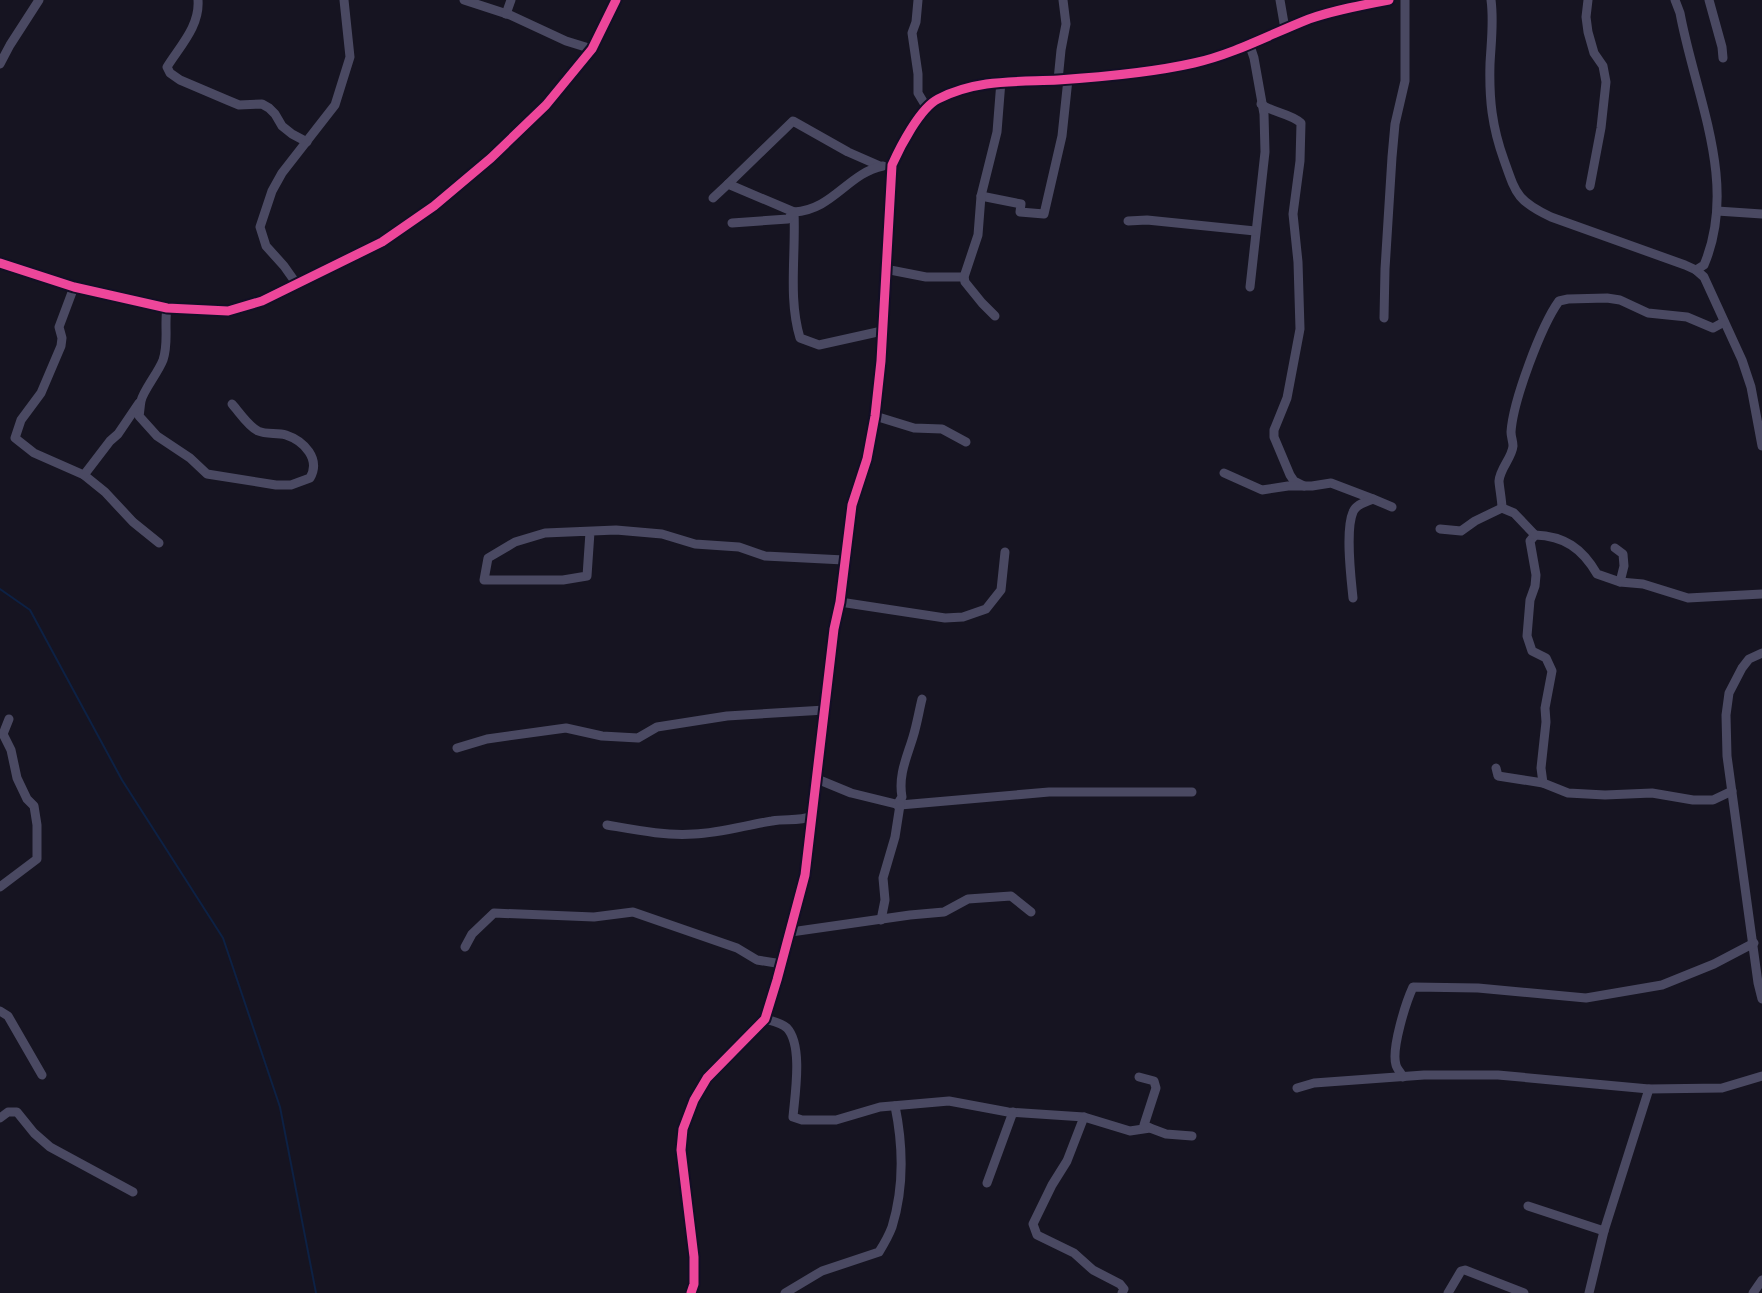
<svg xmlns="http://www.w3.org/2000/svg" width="1762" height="1293" viewBox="0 0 1762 1293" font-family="Roboto,sans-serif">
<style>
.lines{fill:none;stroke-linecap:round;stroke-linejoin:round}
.stream{stroke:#0d2144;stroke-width:2}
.minor{stroke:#4a4962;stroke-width:9}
.cycleway-casing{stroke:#130f26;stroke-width:13}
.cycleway{stroke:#ed469a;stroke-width:9}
</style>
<rect width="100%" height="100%" fill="#161421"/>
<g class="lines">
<path class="stream" d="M0,589L30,610L122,780L223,938L280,1107L316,1293"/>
<g class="minor">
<path d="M198,0C200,26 180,46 167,67L170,73L180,80L227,100L239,105L262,104L269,108L275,114L282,126L292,134L307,142"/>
<path d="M464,0L510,15L566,41L592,49"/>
<path d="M918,0L916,22L912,33L918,74V93L927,108"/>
<path d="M1280,0L1285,29"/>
<path d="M1491,0C1494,22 1491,43 1490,64C1489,99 1492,127 1504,160C1516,194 1517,201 1551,217L1685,265L1696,270L1704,277L1742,360L1751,387L1762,446"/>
<path d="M1588,0L1586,17L1588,32L1594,53L1603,66L1606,82L1601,128L1590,186"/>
<path d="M1675,0L1680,13C1695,95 1739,183 1704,265L1696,270"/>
<path d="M1709,0L1722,47L1723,58"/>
<path d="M506,14L511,0"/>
<path d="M1249,43L1254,58L1264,114L1265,152L1250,287"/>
<path d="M0,64L10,45L39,0"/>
<path d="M1058,80L1061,50L1066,24L1063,0"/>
<path d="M1261,104C1273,113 1290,113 1301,123L1300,161L1293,214L1298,262L1300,329L1287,398L1274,430V437L1290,475L1294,481L1304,486"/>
<path d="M728,184L793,121L848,152L880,166"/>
<path d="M981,196L1021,204L1020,212L1044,214L1062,136L1068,79"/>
<path d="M713,198L728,184L794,212C796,255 788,298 800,338L819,345L882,331"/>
<path d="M1717,211L1762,214"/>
<path d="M1128,221L1147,220L1255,231"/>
<path d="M732,223L788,219L794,212C833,210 848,173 883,166"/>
<path d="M0,263L74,287L167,308L228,311L262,301L382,242L434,206L491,158L546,105L592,49L616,0"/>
<path d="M885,269L926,277H964"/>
<path d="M296,283L284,266L266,246L260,227L272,191L282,173L335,105L350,57L344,0"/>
<path d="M74,287L59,327L62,338L61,346L41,393L21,420L15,438L34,453L84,475L105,492L133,522L159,543"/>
<path d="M167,308C164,325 169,343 163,360C158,373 143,391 141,401C140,406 140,411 139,416L157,436L190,458L207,474L276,485H291L310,478C321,459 304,441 286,435C277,432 267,435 258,431C248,426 240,413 232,404"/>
<path d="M995,316L982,303L965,282L964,277L978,235L981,196L997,132L1001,81"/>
<path d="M1384,318L1385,269L1392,157L1395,124L1405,81V0"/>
<path d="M875,416L914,428L942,429L966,442"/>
<path d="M1224,473L1262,490L1288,486H1312L1331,483L1373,499"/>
<path d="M84,475L110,441L118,434L139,403"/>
<path d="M1502,508C1502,501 1499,485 1499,481C1500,468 1512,458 1513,446C1513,441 1511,437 1511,432C1513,401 1541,326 1559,301L1568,299L1607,298L1620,300L1648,313L1687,317L1713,328L1724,322"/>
<path d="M1440,529L1461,531L1475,521L1502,508L1514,513L1535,535L1530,541L1536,575L1535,586L1530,600L1527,636L1532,651L1546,658L1552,671L1545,708L1546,722L1541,768L1543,783"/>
<path d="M590,532L587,576L563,580H484L488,558L515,542L545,533L616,530L662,534L695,544L739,547L765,556L844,560"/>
<path d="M1535,535C1564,536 1582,548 1597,574L1620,582L1643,584L1688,598L1762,594"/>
<path d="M1615,548L1623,554L1624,566L1620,582"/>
<path d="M1353,598C1351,578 1345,530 1353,512C1356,504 1366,502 1373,499L1392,507"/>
<path d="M840,602L945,618L963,617L986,609L1001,590L1005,552"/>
<path d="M1762,653L1749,659L1742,668L1729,693L1726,715L1727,756L1758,983L1762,999"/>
<path d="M457,748L487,739L566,728L602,736L638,738L657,727L727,716L825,710"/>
<path d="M1496,768L1498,776L1543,783L1568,793L1605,795L1652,793L1693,800H1713L1732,791"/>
<path d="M817,779L851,793L900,805L1049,792H1192"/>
<path d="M897,805L902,797C898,775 907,757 913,737C917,724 919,711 922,699"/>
<path d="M607,825C636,830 665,836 694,834C721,833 746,825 772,821C786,818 798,822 812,816"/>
<path d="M0,887L37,859V825L34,806L27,799L17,778L11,750L3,734L9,719"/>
<path d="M881,920L885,900L883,878L895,837L900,805"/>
<path d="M791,932L910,915L944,912L968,899L1011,896L1031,912"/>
<path d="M465,947L472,934L494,913L594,917L633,912L737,948L757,960L782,964"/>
<path d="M0,1011L8,1016L42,1075"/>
<path d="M765,1019C772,1021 782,1023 787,1028C803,1045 795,1094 793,1117L802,1120H836L880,1107L949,1101L1008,1112L1084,1117L1130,1131L1150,1128L1166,1134L1192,1136"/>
<path d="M1139,1077L1154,1081L1156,1088L1144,1125L1150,1128"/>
<path d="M1403,1077C1401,1073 1397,1069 1396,1065C1391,1049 1406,1002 1413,987L1478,988L1586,998L1662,985L1714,964L1754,943"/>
<path d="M1297,1088L1314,1083L1424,1075H1498L1649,1089L1722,1088L1762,1076"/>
<path d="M1084,1117L1067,1161L1052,1185L1033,1224L1037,1235L1074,1253L1093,1270L1120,1284L1124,1289L1122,1293"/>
<path d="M0,1118L8,1112H17L34,1133L50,1147L133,1192"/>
<path d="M987,1183L1013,1112"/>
<path d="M1528,1206L1604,1231"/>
<path d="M691,1293L694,1284V1257L681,1150L683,1129L694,1100L707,1078L765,1019L777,980L805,875L834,629L840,602L852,505L867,459L875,416L881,361L892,165C900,147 920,108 938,99C977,79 1016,82 1058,80C1103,77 1150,73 1194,63C1234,54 1271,34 1309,19C1335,10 1362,5 1389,0"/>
<path d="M785,1293L822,1271L879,1252C884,1244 889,1235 892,1227C904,1188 903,1145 895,1106"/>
<path d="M1448,1293L1461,1271L1465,1270L1524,1293"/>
<path d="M1589,1293L1604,1231L1649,1089"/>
<path d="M1753,1293L1762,1280"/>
</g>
<defs>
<g id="cycleway">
<path d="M0,263L74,287L167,308L228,311L262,301L382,242L434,206L491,158L546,105L592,49L616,0"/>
<path d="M691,1293L694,1284V1257L681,1150L683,1129L694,1100L707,1078L765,1019L777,980L805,875L834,629L840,602L852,505L867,459L875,416L881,361L892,165C900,147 920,108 938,99C977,79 1016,82 1058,80C1103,77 1150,73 1194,63C1234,54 1271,34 1309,19C1335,10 1362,5 1389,0"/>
</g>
</defs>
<use href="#cycleway" class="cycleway-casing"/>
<use href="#cycleway" class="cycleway"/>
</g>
</svg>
